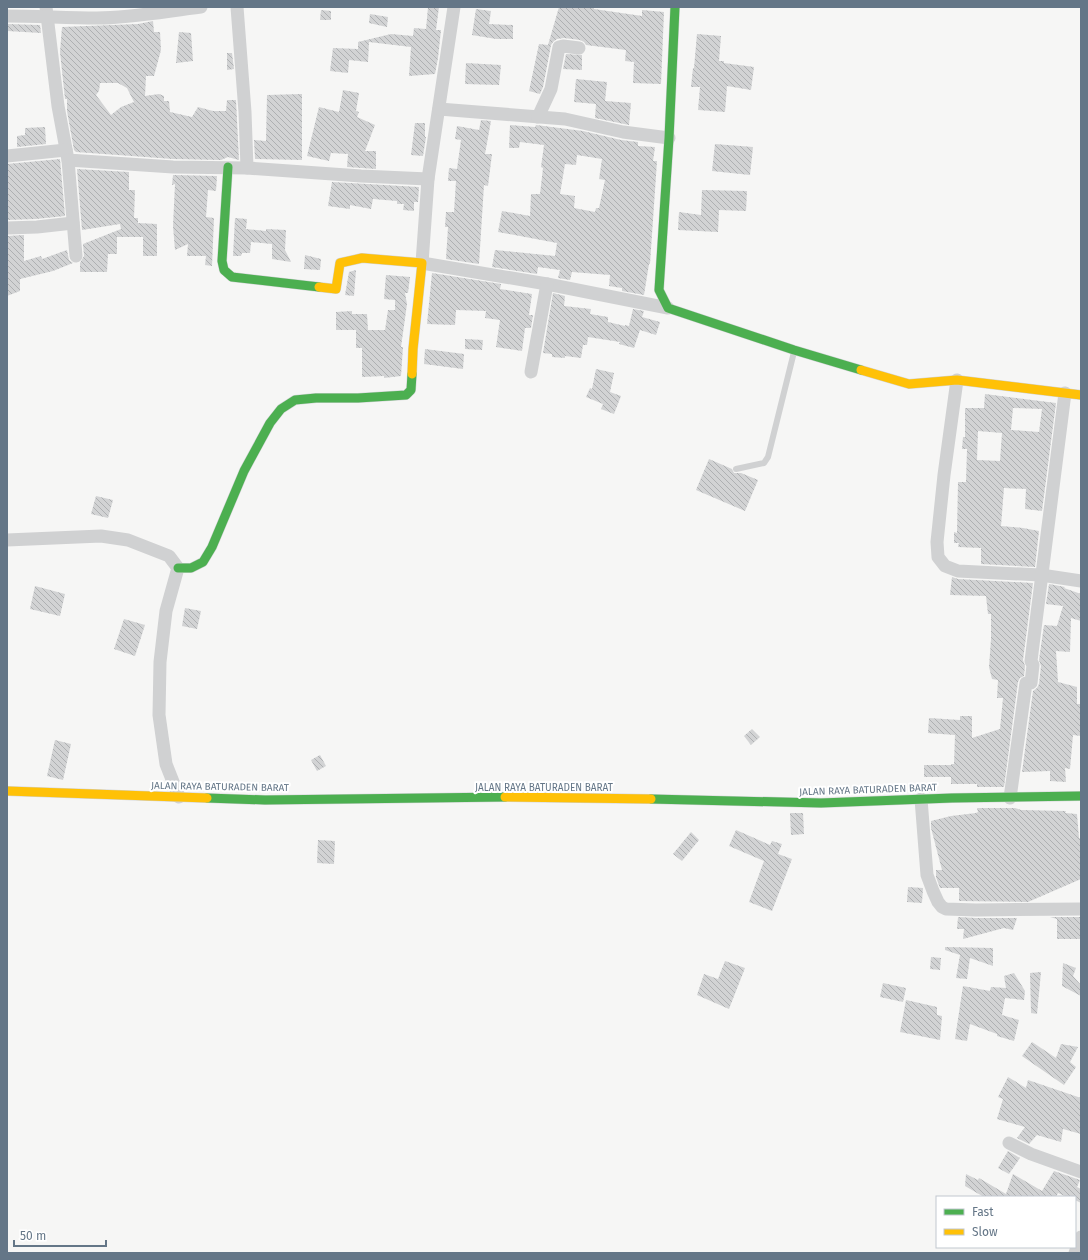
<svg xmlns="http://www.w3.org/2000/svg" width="1088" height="1260" viewBox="0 0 1088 1260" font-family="'Fira Sans',sans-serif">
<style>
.building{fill:url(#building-back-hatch);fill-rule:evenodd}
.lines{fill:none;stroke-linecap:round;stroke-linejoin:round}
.fast-casing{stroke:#d1d3d5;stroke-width:10}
.slow-casing{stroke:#d1d3d5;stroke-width:10}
.lane{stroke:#d0d1d2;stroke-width:6}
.street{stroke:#d0d1d2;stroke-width:13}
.fast{stroke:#4caf50;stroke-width:9}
.slow{stroke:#ffc107;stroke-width:9}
.labels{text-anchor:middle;stroke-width:4;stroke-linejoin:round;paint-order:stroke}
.street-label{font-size:10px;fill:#647687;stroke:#fff}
</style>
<defs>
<pattern id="building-back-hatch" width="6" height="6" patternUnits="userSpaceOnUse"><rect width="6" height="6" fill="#d2d3d4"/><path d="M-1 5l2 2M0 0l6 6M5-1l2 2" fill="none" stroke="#aeb0b2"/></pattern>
</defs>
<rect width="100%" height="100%" fill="#f6f6f5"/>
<g class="building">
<path d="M428,7H439L436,30H441L438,58L435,74L409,76L411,47L369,42L368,62L349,60L348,73L330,71L333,48L358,49V42L391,34L413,36L414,28L426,29Z"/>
<path d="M559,7H594V9L642,16V10L664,12L661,84L633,83L634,62L625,61L626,50L586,45L584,42L580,40L564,38L557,39L553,42L551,45L543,87L540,94L529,91L539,44L548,45Z"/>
<path d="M476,9L491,11L489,24L513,25V39H496L472,35Z"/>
<path d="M321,10L331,11V20H320Z"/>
<path d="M370,14L388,17L387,27L369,23Z"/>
<path d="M153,21L154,32H160L161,50L154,76H146L145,96L159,94L164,96V101H169L170,112L192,117L198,107L213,111H226L227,100H236L239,160L228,157L221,160L173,159L76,152L74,150L67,111V99H65L60,52L62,27L138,24ZM100,83H118L127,88L134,102L121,107L111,115L96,95L99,91Z"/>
<path d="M7,24L40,25L41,33L7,31Z"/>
<path d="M179,32L191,33L193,61L176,63Z"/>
<path d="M697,34L721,36L719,61H724V63L754,67L751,90L727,86L725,112L698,110L700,87H691L693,68H694Z"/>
<path d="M227,53H232L234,69L227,70Z"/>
<path d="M566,54L582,55V70L563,69Z"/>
<path d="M466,63L501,65L499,85L465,84Z"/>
<path d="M576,79L607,82L605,101L631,103L629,125L595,118L596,104L574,102Z"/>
<path d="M343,90L359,93L356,111L359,112L357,117L375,125L365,151H376V169L347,167L348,154L331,153L329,161L307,156L319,107L339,112Z"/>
<path d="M302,94V160L255,159L254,140L266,141L267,95Z"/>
<path d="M481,120L491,121L485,154H492L488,186L484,185L479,264L446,259L448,227H445L446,212H454L456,181H448L449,168L457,169L461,140L455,139L457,126L479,130Z"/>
<path d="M415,123H425V137H426L423,156L411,155Z"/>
<path d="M510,125L535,127L536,125L583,131L621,140L638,142V146L655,147L653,161H657L650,264H649L644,295L622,291V288L609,286L610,275L572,272L570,280L558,278L560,270L538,267L537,274L492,267L495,250L555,256L557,243L498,232L502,211L530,216L531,194H540L543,168L541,167L544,145L520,142L519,148H509ZM577,155L602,159L599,179L605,180L599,208H596L595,212L574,208L575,196L560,194L565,164L576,165Z"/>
<path d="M45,127L46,144L17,147V136L25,135V128Z"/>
<path d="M715,144L753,147L750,175L712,171Z"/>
<path d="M60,159L65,216L36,219L7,220V164Z"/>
<path d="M77,169L129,172V190H135L134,218H138V223L157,224V256H143V237H117V254H108L107,272H80V263L84,256L83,244L121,229L120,224L82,230Z"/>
<path d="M173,175L217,176L216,191L208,190L206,217L214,218L212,266L205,265L206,256H187L188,244L175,250L173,226L175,184L172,185Z"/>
<path d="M332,182L419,187L418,202H414V211L403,210L404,204H397V201L373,199L371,209L350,205V209L328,206Z"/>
<path d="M702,190L747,191L746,211L719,210L718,232L678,230L679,212L701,215Z"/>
<path d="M235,218L247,219L246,229L266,231V229L286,230L285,250L291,262L272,259V244L251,242L250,253H242L241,256H233Z"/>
<path d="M24,235V261L41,256L42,259L67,250L69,260L73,263L53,271L20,279V291L7,296V236Z"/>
<path d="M305,255L321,259L320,270L304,269Z"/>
<path d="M356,270L354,296L345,295L349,272Z"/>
<path d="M432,273L501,284L500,289L532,294L529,315H533L531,328H525L522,351L496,347L500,320L485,318L486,311L456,310L455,325L427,324Z"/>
<path d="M386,275L410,277L408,293H405L407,304L401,347H403L401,376L384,378V376L362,377V348H356V330H336V312L352,311V314H367L368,330H385L388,310H395V300L384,299Z"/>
<path d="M553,293L565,296L564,306L591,309L590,314L608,317V322L625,326V325L629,326L633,309L644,311L642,317L660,322L656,335L640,330L634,348L619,344L620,342L588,337L587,345H583L581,358L565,356V358L552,357V354L543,353Z"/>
<path d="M465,339L483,340L482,350L465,349Z"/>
<path d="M425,349L464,354L463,369L424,364Z"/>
<path d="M596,369L614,373L610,392L621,396L614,414L601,409L603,404L586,397L590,388L592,389Z"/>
<path d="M985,394L1056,403L1042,511L1025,509L1026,489L1004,488L1001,526L1023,528L1039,531L1035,567L981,564V548L958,547L959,543H954V532L957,533L958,482H966L967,449H962L963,437H965V408H984ZM1013,408L1042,409L1039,432L1011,430ZM978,431L1002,433L1000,461L977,460Z"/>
<path d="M709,459L732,469L734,473H741L758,480L745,511L696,490Z"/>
<path d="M96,496L113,500L108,518L91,514Z"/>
<path d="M952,577L958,579L1033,583L1023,660L1025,666L1024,676L1020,678L1018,682L1004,787H977V784H951V777H924V765H951V764H954L955,735L928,733L929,718L960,720V716H972V738L1000,729L1003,698H997L998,680L992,679L989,667L991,639V614H988L986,596L950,595Z"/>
<path d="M1049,584L1065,587L1064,588L1081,594V621L1071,618L1070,652L1056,651L1058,682L1077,687V704H1081V736L1073,735L1070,769L1065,768L1066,782L1050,781V771L1022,772L1033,691L1037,688L1039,684L1041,666L1039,660L1044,625L1057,626L1063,606L1046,604Z"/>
<path d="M35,586L65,594L60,616L30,609Z"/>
<path d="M185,608L201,611L197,629L182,626Z"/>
<path d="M124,619L145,625L135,656L114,649Z"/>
<path d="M752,729L760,737L751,745L744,736Z"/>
<path d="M55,740L71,744L63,780L47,776Z"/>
<path d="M320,755L326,766L317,771L311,760Z"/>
<path d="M977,808H1015L1021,810L1066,811L1065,813L1077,814L1079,838L1081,839V879L1028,902L959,901V888H940L936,877V870H942L931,828V821L951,816L976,813L978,812Z"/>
<path d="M790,813H803L804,834L791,835Z"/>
<path d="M736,830L770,845L772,841L782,844L778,854L792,859L772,911L749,902L764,861L729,846Z"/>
<path d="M691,832L699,840L682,861L673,854Z"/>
<path d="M318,840L335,841L334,864L317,863Z"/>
<path d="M908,887L923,888L922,903L907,902Z"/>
<path d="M958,917L976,918H1017L1013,930L1004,928L963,939L964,929H957Z"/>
<path d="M1050,917H1081V939H1057V919Z"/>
<path d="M945,947L993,948V966L970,958L967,979L956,978L960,955L945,950Z"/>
<path d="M931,957L941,958L940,970L930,969Z"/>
<path d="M725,961L745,968L729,1009L697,995L704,974L718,979Z"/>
<path d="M1063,963L1076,968L1073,976L1081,985V996L1062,986Z"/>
<path d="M1041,972L1037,1014L1031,1013L1030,973Z"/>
<path d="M1014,973L1025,991L1024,1000L1005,998L1002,1015L1019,1020L1014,1041L997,1036V1034L970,1024L967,1041L955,1039L963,986L990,991L991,987L1006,988L1004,976Z"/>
<path d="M883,983L906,988L903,1002L880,997Z"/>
<path d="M906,1000L937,1007V1015L942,1016L940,1040L900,1032Z"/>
<path d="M1032,1042L1056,1058L1061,1044L1078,1047L1070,1062L1076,1067L1064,1085L1022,1056Z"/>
<path d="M1008,1077L1026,1088L1028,1080L1081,1098V1134L1063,1129L1061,1142L1037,1135L1029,1144L1017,1138L1025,1127L997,1119L1003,1099L998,1097Z"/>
<path d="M1008,1151L1020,1158L1009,1174L998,1168Z"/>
<path d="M1054,1171L1080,1180L1077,1187L1081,1189V1203L1075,1200V1197H1067L1058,1193L1056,1197H984L965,1186L966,1174L978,1180L979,1178L1006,1194L1013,1174L1042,1191Z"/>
</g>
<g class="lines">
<defs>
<g id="fast">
<path d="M675,7L669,138L659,290L668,308L794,350L861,370"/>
<path d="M228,167L222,261L224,270L232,277L319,287"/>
<path d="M178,568H191L203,562L212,547L244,471L270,423L281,409L295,400L316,398H358L406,395L411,390L412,374"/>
<path d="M207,798L265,800L505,797"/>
<path d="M651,799L821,803L952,798L1081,796"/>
</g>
<g id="slow">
<path d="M319,287L336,289L340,263L362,258L422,263L413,349L412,374"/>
<path d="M861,370L909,384L957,380L1081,395"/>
<path d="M7,791L207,798"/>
<path d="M505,797L651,799"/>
</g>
</defs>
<use href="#fast" class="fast-casing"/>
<use href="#slow" class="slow-casing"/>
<path class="lane" d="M736,469L764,463L768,457L794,352"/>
<g class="street">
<path d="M46,7L58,106L68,160L173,167L247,168L361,176L428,179"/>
<path d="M237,7L245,112L247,168"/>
<path d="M454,7L428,179L422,263L547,284L668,308"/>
<path d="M7,16C37,16 67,18 97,18C131,18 167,11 201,7"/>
<path d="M439,109L565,119L623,132L669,138"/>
<path d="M538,117L551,89L559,47L563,46L579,48"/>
<path d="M7,156L66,150"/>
<path d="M68,160L76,256"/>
<path d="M7,228L37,227L73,223"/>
<path d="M531,372L547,284"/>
<path d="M957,380L944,475L937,542L938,557L945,566L958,571L1041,575L1081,581"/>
<path d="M7,540L101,536L128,540L169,556L178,568L166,611L160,662L159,715L166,764L179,797"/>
<path d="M1010,798L1026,683H1031L1033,665L1031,661L1035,629L1065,393"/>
<path d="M921,799L927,875L933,891L938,902L942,907L946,909L976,910L1081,909"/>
<path d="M1009,1143L1031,1154L1081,1172"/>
<path d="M1075,1253L1081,1237"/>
</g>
<use href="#fast" class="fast"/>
<use href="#slow" class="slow"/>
</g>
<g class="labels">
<g class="street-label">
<text transform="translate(220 786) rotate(1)" y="4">JALAN RAYA BATURADEN BARAT</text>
<text x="544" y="791">JALAN RAYA BATURADEN BARAT</text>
<text transform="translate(868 789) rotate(-2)" y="4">JALAN RAYA BATURADEN BARAT</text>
</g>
</g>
<rect width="1088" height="1260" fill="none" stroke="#647687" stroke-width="16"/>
<rect x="936" y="1196" width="140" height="52" fill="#ffffff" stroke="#c1c8cf"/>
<rect x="944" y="1209" width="20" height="6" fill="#4caf50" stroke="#c1c8cf"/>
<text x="972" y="1216" font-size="12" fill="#647687">Fast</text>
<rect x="944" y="1229" width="20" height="6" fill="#ffc107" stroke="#c1c8cf"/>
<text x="972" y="1236" font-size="12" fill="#647687">Slow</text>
<path d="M14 1240v6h92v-6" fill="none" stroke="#647687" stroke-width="2"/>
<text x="20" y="1240" font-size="12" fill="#647687" stroke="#ffffff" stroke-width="3" paint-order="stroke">50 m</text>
</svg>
